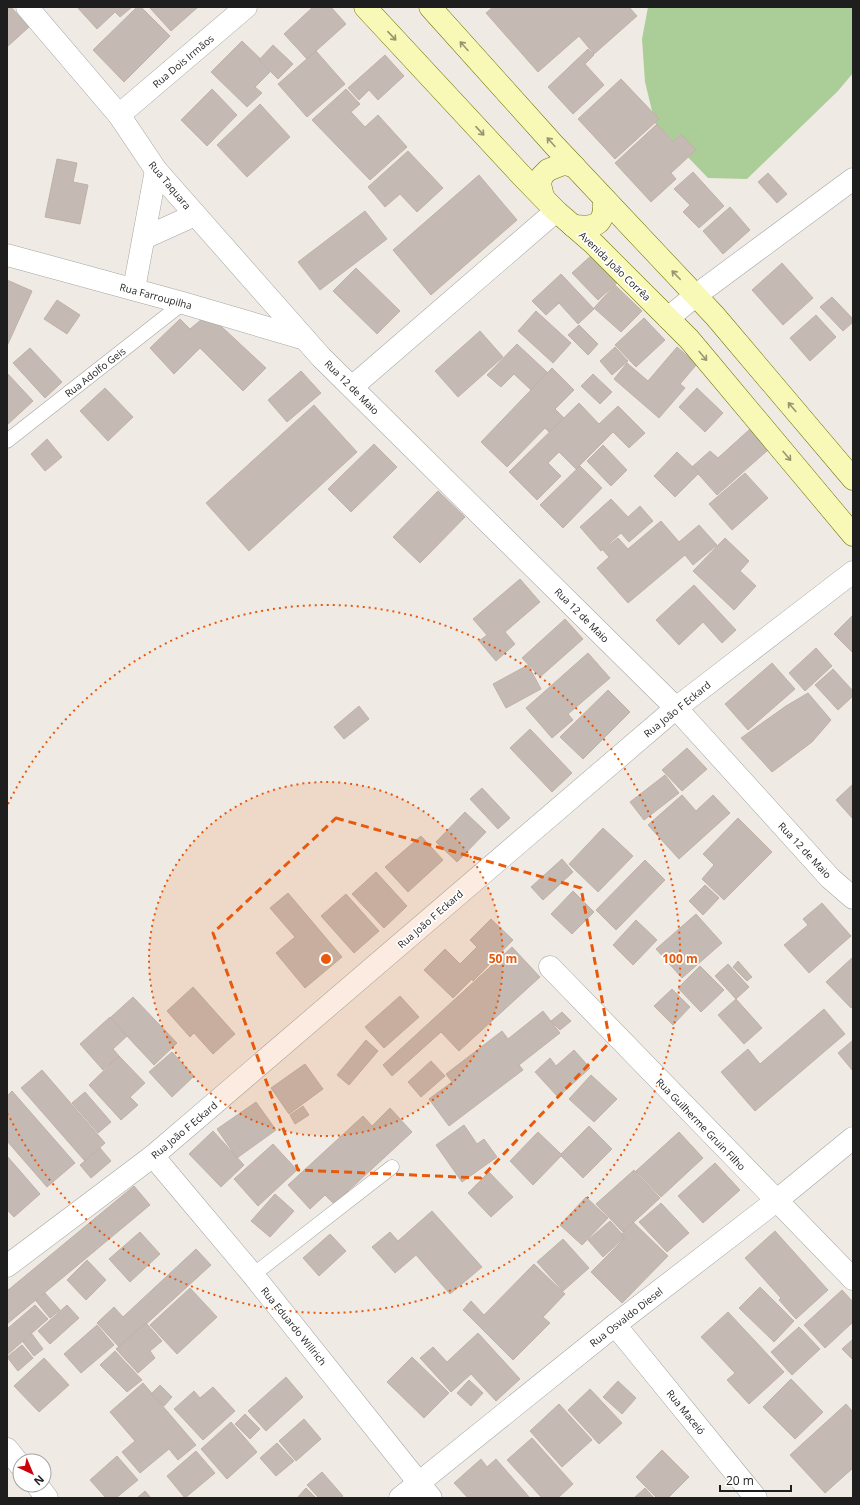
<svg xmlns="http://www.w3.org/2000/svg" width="860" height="1505" viewBox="0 0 860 1505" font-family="'Open Sans',sans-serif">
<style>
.forest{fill:#abce98}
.building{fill:#c4bab3;stroke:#c1b1a6}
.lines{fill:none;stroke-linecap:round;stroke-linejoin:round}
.service-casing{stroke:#a5a5a5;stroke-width:15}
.minor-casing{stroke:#a5a5a5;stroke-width:23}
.tertiary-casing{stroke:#a5a5a5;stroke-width:23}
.secondary-casing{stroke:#6e7505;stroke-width:23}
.service{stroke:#fff;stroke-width:14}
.minor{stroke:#fff;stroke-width:22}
.tertiary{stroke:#fff;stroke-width:22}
.secondary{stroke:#f9f9b7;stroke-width:22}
.oneway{stroke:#969672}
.marked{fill:none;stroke:#e8590c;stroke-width:3;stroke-dasharray:8 5;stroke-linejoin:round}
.ring{fill:none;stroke:#e8590c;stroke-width:2;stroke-dasharray:2 4}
.labels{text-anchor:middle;stroke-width:3.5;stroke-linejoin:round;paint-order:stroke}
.street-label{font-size:10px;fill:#1e1e1e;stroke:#fff}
.centre{fill:#e8590c;stroke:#fff;stroke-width:2}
.ring-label{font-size:12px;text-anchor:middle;font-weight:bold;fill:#e8590c;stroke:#fff;stroke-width:3.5;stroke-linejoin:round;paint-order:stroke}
</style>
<rect width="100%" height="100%" fill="#efebe4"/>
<path class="forest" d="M648,7H853V73L838,91L747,179L708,178L655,123L645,82L642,39Z"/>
<g class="building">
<path d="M7,7H11L29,27L7,47Z"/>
<path d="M77,7H132L120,17L115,12L97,29Z"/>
<path d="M137,7H141L170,36L124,82L93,50Z"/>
<path d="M149,7H198L171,31Z"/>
<path d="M313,7H331L346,24L307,59L284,34Z"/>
<path d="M493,7H629L637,16L594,54L579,36L538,72L486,13Z"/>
<path d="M242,41L272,70L255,87L262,93L247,107L211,72Z"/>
<path d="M273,45L293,64L278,79L259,60Z"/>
<path d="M588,49L594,55L585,64L604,85L573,114L548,87Z"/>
<path d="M316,51L345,84L307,117L278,84Z"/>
<path d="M385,55L404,76L378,100L369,90L359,100L348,88Z"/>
<path d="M621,79L659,119L615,159L578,119Z"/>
<path d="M212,89L237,115L207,146L181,120Z"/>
<path d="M346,89L360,104L351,112L365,127L378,115L407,147L370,180L312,120Z"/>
<path d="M260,104L290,137L247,177L217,145Z"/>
<path d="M657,124L673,142L681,134L696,150L671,173L676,179L651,202L615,163Z"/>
<path d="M408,151L443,188L417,212L400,194L385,207L368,187Z"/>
<path d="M57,159L77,163L73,182L88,185L80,224L45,217Z"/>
<path d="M693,172L724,206L699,228L683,212L690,205L674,189Z"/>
<path d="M768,173L787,194L777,203L758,182Z"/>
<path d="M479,175L517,220L431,295L393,250Z"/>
<path d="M730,207L750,230L723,254L703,231Z"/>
<path d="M365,211L387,239L320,290L298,262Z"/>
<path d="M594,253L620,280L598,300L572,273Z"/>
<path d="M782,263L813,298L783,325L752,290Z"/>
<path d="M356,268L400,311L377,334L333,291Z"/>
<path d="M561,274L594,309L578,324L559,303L546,315L532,301Z"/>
<path d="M7,280L32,291L7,346Z"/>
<path d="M615,285L642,311L621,332L594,308Z"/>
<path d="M832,297L853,319V322L843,331L820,307Z"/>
<path d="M57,300L80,315L67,334L44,319Z"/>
<path d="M536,311L571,343L553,363L518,331Z"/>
<path d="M208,314L266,368L243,391L200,348L174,374L150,348L180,319L190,329Z"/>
<path d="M816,315L836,337L810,361L790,338Z"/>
<path d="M644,318L665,340L636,367L615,345Z"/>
<path d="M579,325L598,344L588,355L568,335Z"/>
<path d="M480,331L503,357L458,397L435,371Z"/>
<path d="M517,344L548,373L531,390L514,374L501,387L487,375Z"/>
<path d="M615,347L628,361L612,375L600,361Z"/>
<path d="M677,347L697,364L680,384L685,388L659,418L614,379L627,363L648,381Z"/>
<path d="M30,348L62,382L45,398L13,363Z"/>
<path d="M552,368L574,390L555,409L564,418L550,433L545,428L507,467L481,442Z"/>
<path d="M301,371L321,393L287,422L268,400Z"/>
<path d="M7,373L33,401L7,425Z"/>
<path d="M593,374L612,392L600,404L581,386Z"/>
<path d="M105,388L133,417L108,441L80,411Z"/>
<path d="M697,388L723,413L705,432L679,407Z"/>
<path d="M579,403L599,424L618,406L645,433L629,448L613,432L576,469L559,452L548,463L561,476L537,500L509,472Z"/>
<path d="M314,405L357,452L249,551L206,503Z"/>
<path d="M750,429L768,450L717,495L692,467L710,451L718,458Z"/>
<path d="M47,439L62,457L45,471L31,454Z"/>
<path d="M374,444L397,467L351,512L328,489Z"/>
<path d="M603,445L627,470L611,486L587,461Z"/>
<path d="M677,452L699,473L675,497L654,476Z"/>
<path d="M580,466L602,488L563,528L540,505Z"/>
<path d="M745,473L768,498L732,530L709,504Z"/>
<path d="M438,491L465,517L420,563L393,537Z"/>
<path d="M611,499L628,517L640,506L653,521L629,542L621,533L601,551L580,527Z"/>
<path d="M661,521L679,542L699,525L717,545L693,565L685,555L628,603L597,568L609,557L603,550L618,538L628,549Z"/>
<path d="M725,538L749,561L740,571L756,586L734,610L693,571Z"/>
<path d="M520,579L540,602L505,632L515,644L496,661L479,641L487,635L473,619Z"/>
<path d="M694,585L736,630L722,643L703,622L679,645L656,620Z"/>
<path d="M853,615V653L834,634Z"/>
<path d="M565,619L583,639L540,677L522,658Z"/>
<path d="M816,648L832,666L805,691L789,673Z"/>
<path d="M588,653L610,678L568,714L573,720L552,738L526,708Z"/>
<path d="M772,663L795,689L748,730L725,704Z"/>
<path d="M528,665L541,689L506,708L493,684Z"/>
<path d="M833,669L853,691V696L838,710L815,685Z"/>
<path d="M608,690L630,712L583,759L560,737Z"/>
<path d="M808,693L831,720L812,742L772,772L741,738L786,706Z"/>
<path d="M359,706L369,719L344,739L334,727Z"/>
<path d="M530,729L572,773L552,792L510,748Z"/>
<path d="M687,748L707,769L682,791L662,770Z"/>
<path d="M665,775L679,793L644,820L630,802Z"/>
<path d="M853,784V819L836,800Z"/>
<path d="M482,788L510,818L498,829L470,799Z"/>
<path d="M682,795L696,811L713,795L730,813L679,859L648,825Z"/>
<path d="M465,812L486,832L457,862L436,842Z"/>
<path d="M738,818L772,852L724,900L702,879L714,865L703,854Z"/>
<path d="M603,828L633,856L598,892L569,864Z"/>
<path d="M421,836L443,860L408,892L385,867Z"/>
<path d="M562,859L573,872L543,900L531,887Z"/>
<path d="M645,860L665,880L616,930L596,910Z"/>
<path d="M376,872L407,906L384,928L352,894Z"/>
<path d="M705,885L719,898L703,915L689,901Z"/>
<path d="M573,891L594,912L572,934L551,914Z"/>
<path d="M288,893L342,957L305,988L276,953L295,937L270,908Z"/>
<path d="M346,894L379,931L354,953L321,916Z"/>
<path d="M822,903L851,936L809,973L784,945L808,925L803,919Z"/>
<path d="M696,914L722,943L682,978L656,949Z"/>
<path d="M491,919L513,940L473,981L472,979L453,998L424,970L445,949L460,964L477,947L470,940Z"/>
<path d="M636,920L657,940L633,965L613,945Z"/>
<path d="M512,947L540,977L459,1051L441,1032L392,1076L383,1065Z"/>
<path d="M853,957V1006L851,1008L826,982Z"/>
<path d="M738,961L752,977L747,981L733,967Z"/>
<path d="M728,964L749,987L736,999L715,976Z"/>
<path d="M700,966L724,990L701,1012L678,988Z"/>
<path d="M193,987L235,1034L213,1054L194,1033L190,1037L167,1011Z"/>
<path d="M672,989L690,1007L673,1025L654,1006Z"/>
<path d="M400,996L419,1017L384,1048L365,1027Z"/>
<path d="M133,997L177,1043L154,1065L110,1018Z"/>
<path d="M736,999L762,1028L744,1044L718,1015Z"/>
<path d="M824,1009L845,1034L755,1111L721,1072L748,1049L760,1064Z"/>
<path d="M543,1011L560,1033L519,1065L523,1070L449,1126L429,1099L452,1082L446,1074L502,1031L508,1039Z"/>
<path d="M562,1012L571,1021L560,1030L551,1021Z"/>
<path d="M110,1017L127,1036L113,1049L119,1056L103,1070L80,1044Z"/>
<path d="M366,1040L378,1051L349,1085L337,1075Z"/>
<path d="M853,1040V1071L838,1053Z"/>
<path d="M574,1050L590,1068L558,1097L535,1072L550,1058L556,1066Z"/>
<path d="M172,1052L194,1076L172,1097L149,1072Z"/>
<path d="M119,1056L145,1083L130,1097L138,1105L121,1120L89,1085Z"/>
<path d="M431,1061L445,1076L421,1097L408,1082Z"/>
<path d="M305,1064L323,1089L289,1114L271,1088Z"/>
<path d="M42,1070L105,1143L85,1161L21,1088Z"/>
<path d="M591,1075L617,1099L594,1122L569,1099Z"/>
<path d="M12,1091L75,1163L47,1187L7,1141V1096Z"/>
<path d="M85,1092L111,1122L98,1133L72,1103Z"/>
<path d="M256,1102L276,1130L237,1158L217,1129Z"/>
<path d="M303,1106L309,1115L295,1124L290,1115Z"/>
<path d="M390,1108L412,1132L334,1204L325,1195L310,1209L288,1185L363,1116L372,1126Z"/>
<path d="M464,1125L477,1144L484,1139L497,1157L462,1182L436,1145Z"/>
<path d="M589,1126L612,1149L583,1178L560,1155Z"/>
<path d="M213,1131L244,1165L221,1187L189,1154Z"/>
<path d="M538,1132L562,1155L533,1185L510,1161Z"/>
<path d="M679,1132L703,1158L661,1197L636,1171Z"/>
<path d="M273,1144L297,1170L258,1206L234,1179Z"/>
<path d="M100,1148L111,1161L91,1178L80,1165Z"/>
<path d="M7,1156L40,1194L14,1217L7,1210Z"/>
<path d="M715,1163L740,1190L703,1223L678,1196Z"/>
<path d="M634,1170L660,1198L623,1232L596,1204Z"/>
<path d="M489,1172L513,1197L491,1217L468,1193Z"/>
<path d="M134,1186L150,1205L7,1324V1291Z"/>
<path d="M275,1194L294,1211L270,1237L251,1221Z"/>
<path d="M586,1197L608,1218L582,1245L560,1225Z"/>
<path d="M661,1203L689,1233L667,1252L639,1222Z"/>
<path d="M432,1211L482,1267L450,1294L416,1255L395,1273L372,1247L390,1232L398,1241Z"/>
<path d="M610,1221L625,1237L603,1257L588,1240Z"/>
<path d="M633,1222L668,1256L622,1303L591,1272L625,1238L621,1235Z"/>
<path d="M775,1231L828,1290L796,1319L779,1300L781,1298L745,1258Z"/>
<path d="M140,1232L160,1254L130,1282L109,1259Z"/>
<path d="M330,1234L346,1251L319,1276L303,1258Z"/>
<path d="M563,1239L589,1268L563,1291L537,1262Z"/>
<path d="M196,1249L211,1265L120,1348L97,1323L114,1307L123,1317Z"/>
<path d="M87,1260L106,1280L86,1300L67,1280Z"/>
<path d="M534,1264L565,1294L543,1317L550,1323L513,1360L463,1310L471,1301L484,1315Z"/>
<path d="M760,1287L794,1321L774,1342L739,1308Z"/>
<path d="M190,1288L217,1317L177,1354L150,1325Z"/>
<path d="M842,1290L853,1302V1322L825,1348L804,1325Z"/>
<path d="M45,1293L60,1310L50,1318L36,1301Z"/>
<path d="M35,1305L48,1319L7,1355V1329Z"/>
<path d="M67,1305L79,1318L50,1344L38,1331Z"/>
<path d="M728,1312L784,1372L749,1404L727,1380L735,1373L701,1337Z"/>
<path d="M146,1323L162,1341L150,1351L155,1358L138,1373L116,1349Z"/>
<path d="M97,1325L114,1345L81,1373L64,1354Z"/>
<path d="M799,1327L820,1349L792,1375L771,1352Z"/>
<path d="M478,1333L520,1379L496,1401L471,1374L451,1392L420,1358L433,1347L447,1362Z"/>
<path d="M32,1334L43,1349L34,1356L23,1342Z"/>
<path d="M853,1339V1360L842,1349Z"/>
<path d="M22,1345L33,1358L18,1371L7,1357Z"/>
<path d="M115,1351L142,1380L127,1392L100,1365Z"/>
<path d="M412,1357L449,1393L424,1418L387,1382Z"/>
<path d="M44,1358L69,1385L39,1412L14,1386Z"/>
<path d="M286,1377L303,1397L266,1431L248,1411Z"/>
<path d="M791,1379L823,1412L795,1439L763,1407Z"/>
<path d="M469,1380L483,1393L471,1406L457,1393Z"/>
<path d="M618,1381L636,1398L622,1414L603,1397Z"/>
<path d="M143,1383L196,1445L178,1460L169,1449L140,1473L122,1452L135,1441L110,1412Z"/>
<path d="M160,1385L172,1397L164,1406L151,1394Z"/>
<path d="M213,1387L235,1411L203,1440L174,1409L194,1391L200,1398Z"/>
<path d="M590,1389L622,1423L599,1444L568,1410Z"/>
<path d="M559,1404L592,1440L562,1467L530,1431Z"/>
<path d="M846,1404L853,1412V1468L825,1493L790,1455Z"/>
<path d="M245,1414L260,1429L250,1439L235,1424Z"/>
<path d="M304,1419L321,1439L296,1461L279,1441Z"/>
<path d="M231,1422L257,1452L227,1479L201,1449Z"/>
<path d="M532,1438L573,1484L558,1498H542L507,1460Z"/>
<path d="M277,1443L294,1461L276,1476L260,1458Z"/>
<path d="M662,1450L689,1477L668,1498H657L636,1477Z"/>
<path d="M196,1451L215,1473L185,1498L167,1476Z"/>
<path d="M117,1456L138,1480L116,1498H106L90,1480Z"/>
<path d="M481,1459L487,1467L496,1459L530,1498H468L454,1483Z"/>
<path d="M322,1472L343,1496L341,1498H319L307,1485Z"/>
<path d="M306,1488L316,1498H297Z"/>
<path d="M645,1488L654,1498H634Z"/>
<path d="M145,1491L151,1498H137Z"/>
</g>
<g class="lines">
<defs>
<g id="service">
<path d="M7,441L183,303"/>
<path d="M253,1275L392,1167"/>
</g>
<g id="minor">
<path d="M119,115L246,7"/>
<path d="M668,318L695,296L853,179"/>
<path d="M550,967L853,1279"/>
<path d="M153,1156L253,1275L431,1498"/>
<path d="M7,1266L153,1156L676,708L853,572"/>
<path d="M615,1325L756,1498"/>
<path d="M7,1449L20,1465"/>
<path d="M37,1485L47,1498"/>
</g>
<g id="tertiary">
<path d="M27,7L119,115L156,170L321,357L676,708L830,878L853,898"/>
<path d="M144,238L195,215"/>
<path d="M7,255L183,303L305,339"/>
<path d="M134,289L156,170"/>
<path d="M352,387L556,211"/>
<path d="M400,1498L615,1325L776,1201L853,1138"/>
</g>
<g id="secondary">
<path d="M365,7L521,175L556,211L594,244L689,339L853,535"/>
<path d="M430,7L554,145L715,316L853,479"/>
<path d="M543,197L540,184L542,176L548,170L563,164L574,166"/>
<path d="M573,226C597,228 605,225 604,199"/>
</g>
</defs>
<use href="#service" class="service-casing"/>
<use href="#minor" class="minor-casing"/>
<use href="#tertiary" class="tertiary-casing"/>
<use href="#secondary" class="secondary-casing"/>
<use href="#service" class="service"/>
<use href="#minor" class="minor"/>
<use href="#tertiary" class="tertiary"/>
<use href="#secondary" class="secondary"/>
</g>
<defs><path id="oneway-shaft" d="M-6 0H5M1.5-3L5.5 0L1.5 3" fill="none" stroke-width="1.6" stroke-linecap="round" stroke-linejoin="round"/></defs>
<g class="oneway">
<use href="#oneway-shaft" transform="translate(392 36) rotate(47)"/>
<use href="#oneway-shaft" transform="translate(464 46) rotate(-132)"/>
<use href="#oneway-shaft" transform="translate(480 131) rotate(47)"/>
<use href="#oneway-shaft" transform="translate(551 142) rotate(-132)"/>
<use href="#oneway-shaft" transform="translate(676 275) rotate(-134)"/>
<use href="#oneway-shaft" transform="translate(703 356) rotate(50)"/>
<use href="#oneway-shaft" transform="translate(792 407) rotate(-130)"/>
<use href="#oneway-shaft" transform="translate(787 456) rotate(50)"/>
</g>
<path class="marked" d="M336,818L581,888L610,1042L481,1178L298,1170L213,933Z"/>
<circle cx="326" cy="959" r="177" fill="#e8590c" fill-opacity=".12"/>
<g class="ring">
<circle cx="326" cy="959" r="177"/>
<path d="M8 804A354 354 0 1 1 8 1114"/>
</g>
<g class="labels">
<g class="street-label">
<text transform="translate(183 61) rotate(-40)" y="4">Rua Dois Irmãos</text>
<text transform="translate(170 185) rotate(50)" y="4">Rua Taquara</text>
<text transform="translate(615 266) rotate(44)" y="4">Avenida João Corrêa</text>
<text transform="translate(156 296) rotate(15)" y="4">Rua Farroupilha</text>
<text transform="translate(95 372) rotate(-38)" y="4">Rua Adolfo Geis</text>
<text transform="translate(352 387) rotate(45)" y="4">Rua 12 de Maio</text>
<text transform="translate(582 615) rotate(45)" y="4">Rua 12 de Maio</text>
<text transform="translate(677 709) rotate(-39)" y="4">Rua João F Eckard</text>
<text transform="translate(805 850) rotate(47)" y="4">Rua 12 de Maio</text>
<text transform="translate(430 919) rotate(-41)" y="4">Rua João F Eckard</text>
<text transform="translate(701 1124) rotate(46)" y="4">Rua Guilherme Gruin Filho</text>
<text transform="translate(184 1130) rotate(-40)" y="4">Rua João F Eckard</text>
<text transform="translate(626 1317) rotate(-38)" y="4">Rua Osvaldo Diesel</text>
<text transform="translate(294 1326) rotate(51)" y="4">Rua Eduardo Willrich</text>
<text transform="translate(686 1412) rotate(51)" y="4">Rua Maceió</text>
</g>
</g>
<circle cx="326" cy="959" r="6" class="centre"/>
<g class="ring-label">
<text x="503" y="963">50 m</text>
<text x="680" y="963">100 m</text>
</g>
<rect width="860" height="1505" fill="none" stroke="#1e1e1e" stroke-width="16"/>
<g transform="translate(32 1473) rotate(136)"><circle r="19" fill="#ffffff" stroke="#a5a5a5"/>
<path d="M0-3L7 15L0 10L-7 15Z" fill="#cc0008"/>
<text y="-6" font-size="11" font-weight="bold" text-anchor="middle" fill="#1e1e1e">N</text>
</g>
<path d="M720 1485v6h71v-6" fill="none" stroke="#1e1e1e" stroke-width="2"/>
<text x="726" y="1485" font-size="12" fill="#1e1e1e" stroke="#ffffff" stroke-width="3" paint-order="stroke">20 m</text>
</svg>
